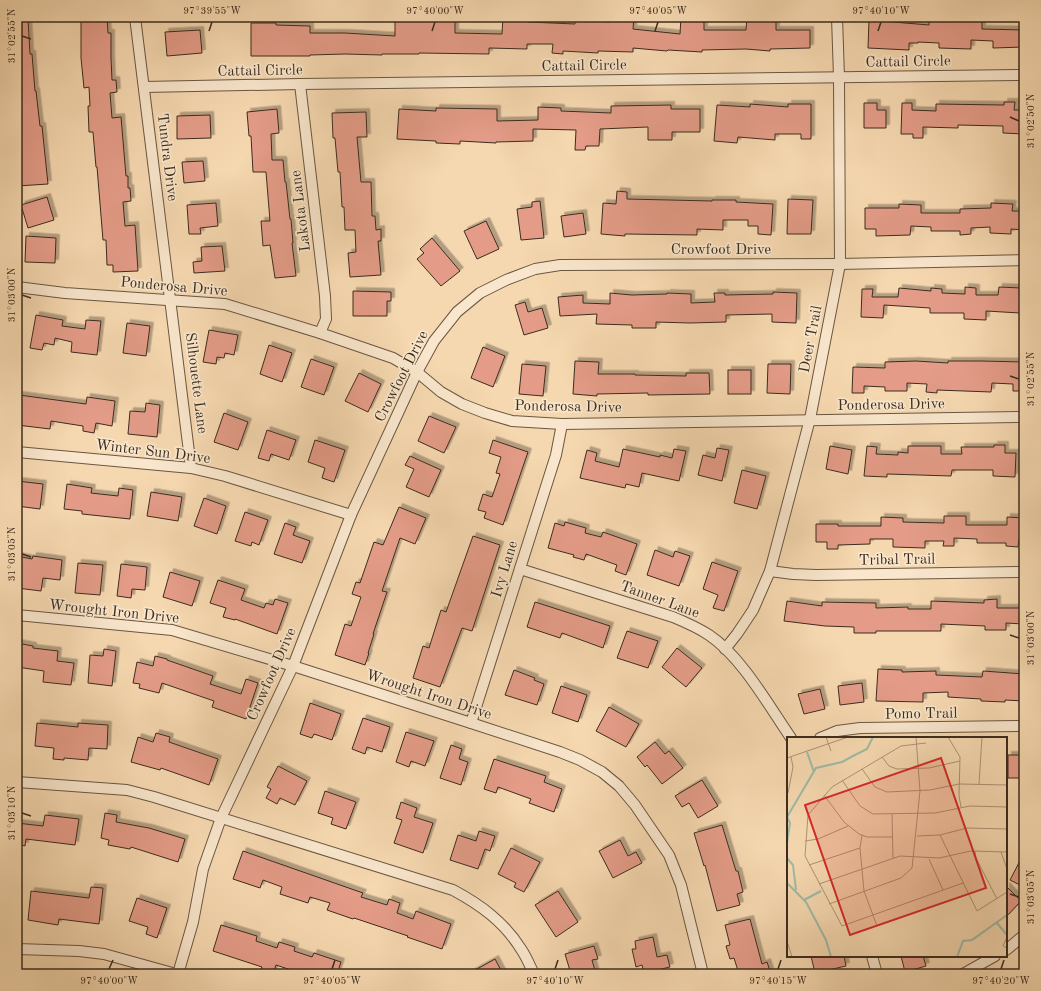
<svg xmlns="http://www.w3.org/2000/svg" width="1041" height="991" viewBox="0 0 1041 991" font-family="'Old Standard TT',serif">
<style>
.building{fill:#e49c88;stroke:#3c2c1d;filter:url(#shadow)}
.lines{fill:none;stroke-linecap:round;stroke-linejoin:round}
.minor-casing{stroke:#6a5742;stroke-width:12}
.minor{stroke:#f9e6cc;stroke-width:10}
.ticks{fill:none;stroke:#3c2c1d;stroke-width:1.5}
.labels{text-anchor:middle;stroke-width:3.5;stroke-linejoin:round;paint-order:stroke}
.street-label{font-size:15px;fill:#3c2c1d;stroke:#f9e6cc}
.inset-river{fill:none;stroke:#9dbba7;stroke-width:2}
.inset-road{fill:none;stroke:#ac9375;stroke-width:1}
.view{fill:#d62828;fill-opacity:0.15;stroke:#d62828;stroke-width:2}
.inset-edge{fill:none;stroke:#3c2c1d;stroke-width:2}
.neatline{fill:none;stroke:#3c2c1d;stroke-width:1.5}
.ticks-label{font-size:10px;text-anchor:middle;fill:#3c2c1d}
</style>
<defs>
<filter id="shadow"><feDropShadow dx="3.5" dy="-3.5" stdDeviation="0" flood-color="#0004"/></filter>
</defs>
<rect width="100%" height="100%" fill="#f6d8b0"/>
<filter id="stains"><feTurbulence type="fractalNoise" baseFrequency=".005" numOctaves="4"/><feColorMatrix values="0 0 0 0 .2 0 0 0 0 .09 0 0 0 0 .02 0 0 0 .5 -.17"/></filter>
<radialGradient id="worn" r=".72"><stop offset=".6" stop-color="#630" stop-opacity="0"/><stop offset="1" stop-color="#630" stop-opacity=".3"/></radialGradient>
<g class="building">
<path d="M81,17H107L108,33H111V58L112,80H116L117,92L110,93L112,118L121,117L126,176H128V188H130L131,201L123,202L125,226L135,225L138,271L113,272V265H107L106,240H103L97,167H96L93,132H89L88,106H90L89,87L84,88L81,58Z"/>
<path d="M503,17H528V22L575,24V20L610,22V17H634L633,29L680,34L681,17L704,18V30H746L747,17H776V30H810V48L770,49V51L746,49L702,50V52L668,50L667,51L633,48V52L598,51V53L563,51V54L552,53L553,44H527V49L489,48V54L419,53V54H382V55L345,54L310,55V56H251V23H276V25L310,26V33H345L395,36V21H432V19L455,20V33L502,34Z"/>
<path d="M961,18L982,19V29L1024,30V47L993,48V41L971,40V49L939,48V43L918,42V43H909V50L868,48L869,20L929,25V20L960,21Z"/>
<path d="M28,19L30,54H32L35,91H36L40,126H42L48,184L17,186V20Z"/>
<path d="M200,30L202,53L167,56L165,32Z"/>
<path d="M1004,102H1015L1014,110H1024V134L1003,133V126L958,125V128L923,127V138H913V134H901L902,103H912V110L936,111V104L1004,105Z"/>
<path d="M864,103H877V110H886V128H864Z"/>
<path d="M750,104L788,107V104H811V139H801V134H775V140L738,137L737,143L714,141L717,105L750,107Z"/>
<path d="M671,105V109H700V132H672V140H648V127L600,129L599,146H586L585,150H575L576,130L533,129V141L496,142V143L460,141V144L436,143V141L397,139L399,109L436,111V108L497,109V121L538,120V107L561,108V111L611,113V106Z"/>
<path d="M277,109L279,133L271,134L272,160H283L285,182H286L290,219H291L293,243H292L296,276L275,278L270,245L263,246L261,221H270L266,172H253L251,136H249L247,112Z"/>
<path d="M366,112L367,137H357L361,182H371L372,216H375L376,230L381,229V241H378L381,275L350,277L348,253L356,252L355,230H345L344,207H342L340,172H338L335,138H333L332,113Z"/>
<path d="M210,115L211,138L177,139V116Z"/>
<path d="M203,161L205,181L184,183L182,162Z"/>
<path d="M617,191L627,192V199L712,201V200H736V202L773,204L771,235L758,234V226H748V220H723V230L697,229V235L625,234V236L601,234L603,203L616,204Z"/>
<path d="M47,197L54,220L28,228L21,205Z"/>
<path d="M788,199L813,200L811,234H787Z"/>
<path d="M540,201L544,238L521,240L517,209L532,207V202Z"/>
<path d="M216,203L218,226L200,228L201,234H189L187,205Z"/>
<path d="M991,203L1013,204L1012,211H1024V230L1011,229V234L990,233V227L971,228V234L960,235V231H931V227L911,226L910,235L876,236V229H865V208H899V204L921,205V213H960V209L991,208Z"/>
<path d="M583,213L586,234L564,237L561,216Z"/>
<path d="M486,221L499,249L477,259L464,231Z"/>
<path d="M26,236L56,238L55,263L25,262Z"/>
<path d="M432,238L460,271L441,286L417,259L424,253L420,249Z"/>
<path d="M222,246L225,271L194,273L193,262L202,261L201,247Z"/>
<path d="M965,287L976,288V295H998L999,287L1021,288L1020,313L986,311V320L964,319V313H930V308L884,305L883,318L861,317L862,289H873L872,297H898L899,288L931,291V288L942,289V293L965,294Z"/>
<path d="M353,291L391,292V301H387V316H353Z"/>
<path d="M773,292L797,293L796,323L772,322V314L726,315V322L690,323L656,322V328H632V325L596,324L597,314L560,316L558,297L583,295V303L610,304V293L632,295L667,294V293L691,294V303L715,302L714,293H725V295L773,294Z"/>
<path d="M525,302L528,312L542,308L548,328L524,335L515,305Z"/>
<path d="M36,315L63,320L62,326L85,329L86,320L101,321L97,355L71,352L72,342L55,338L54,345L44,343L42,350L30,348Z"/>
<path d="M127,323L150,326L146,356L123,353Z"/>
<path d="M209,330L238,335L234,355L225,353L224,358L217,357L216,364L203,362Z"/>
<path d="M269,345L292,353L282,382L260,374Z"/>
<path d="M483,347L505,356L493,387L471,378Z"/>
<path d="M311,359L334,367L324,395L301,387Z"/>
<path d="M575,361L599,362L598,374H635V375L686,376V373H709L710,394L648,395V393L597,394V396L573,394Z"/>
<path d="M916,361L948,363V361H981L1024,362V391H1013V384L992,383L991,392L937,390V393L926,392L927,384L907,383V391H885V387L864,386V393H852L853,367L885,368V362Z"/>
<path d="M522,364L546,366L543,396L519,394Z"/>
<path d="M768,364H791L790,394L767,393Z"/>
<rect x="728" y="370" width="23" height="24"/>
<path d="M359,373L381,384L368,412L345,401Z"/>
<path d="M19,395L86,404L87,397L115,401L112,426L96,423L94,433L83,431V426L51,421L50,429L17,425V401Z"/>
<path d="M146,403L160,405L157,437L128,434L130,411L145,412Z"/>
<path d="M224,413L248,422L238,450L214,442Z"/>
<path d="M429,416L456,427L444,453L418,441Z"/>
<path d="M267,430L296,440L289,460L271,454L269,461L258,458Z"/>
<path d="M315,440L345,450L334,482L322,478L325,468L308,462Z"/>
<path d="M493,440L528,452L503,525L484,518L486,512L478,510L483,494L492,497L500,474L496,473L501,457L489,453Z"/>
<path d="M994,445H1005V453H1016L1015,477L993,476V470H952L951,476L887,474V477L864,476L867,446L877,447L876,454L898,455V452L908,453V446H941V454H962L961,447H994Z"/>
<path d="M830,446L852,450L848,474L826,469Z"/>
<path d="M717,448L729,450L722,481L698,475L703,455L715,458Z"/>
<path d="M623,449L660,457V455L672,458L674,449L686,451L679,481L642,473L639,487L626,484L625,488L580,478L587,450L597,453L595,461L619,467Z"/>
<path d="M410,456L441,470L429,497L406,487L414,469L405,465Z"/>
<path d="M742,470L766,476L757,509L734,503Z"/>
<path d="M17,481L43,484L40,509L17,506Z"/>
<path d="M67,484L92,488L91,493L118,496L119,488L133,490L130,519L82,514V511L64,509Z"/>
<path d="M151,492L182,497L178,521L147,516Z"/>
<path d="M204,498L226,506L217,534L194,526Z"/>
<path d="M399,507L426,518L415,544L400,538L382,591L387,592L373,634H374L368,653H369L365,665L335,655L345,624L351,626L361,597L352,594L356,582L360,583L374,542L383,545Z"/>
<path d="M245,512L268,520L259,545L252,542L251,546L235,541Z"/>
<path d="M944,516H966V525H1007V517L1024,518V539H1019L1018,547L1006,546V543H977V539L954,538V546H943L944,541H925V548L893,547V539H870V544L838,545V549H827V542H816V524H838V526H881V517L903,518V522L944,523Z"/>
<path d="M565,522L586,528L585,533L601,537L603,532L637,544L626,575L615,571L617,565L586,554L584,560L573,557L574,555L548,548L555,523L564,526Z"/>
<path d="M285,523L296,527L293,535L310,541L302,563L274,554Z"/>
<path d="M473,536L500,545L472,631L462,628L440,687L413,678L423,646L429,648L441,610L446,612Z"/>
<path d="M655,550L673,557L675,551L690,556L679,586L647,575Z"/>
<path d="M17,556L32,559L33,556L62,560L60,580L43,578L41,591L17,588Z"/>
<path d="M712,562L738,571L724,611L713,608L718,595L703,589Z"/>
<path d="M78,563L103,565L100,595L75,593Z"/>
<path d="M121,564L147,567L145,590L132,589L131,598L117,596Z"/>
<path d="M170,572L200,581L192,606L163,597Z"/>
<path d="M218,580L245,589L241,600L264,608L266,603L273,605L275,599L288,603L277,634L235,619V620L223,617L226,608L210,603Z"/>
<path d="M997,599V608H1024V624L1006,623V630H985V626L941,624V631H876V633H854V627L825,626L784,621L787,601L822,606V602L876,603V608L908,607V609H931V601L984,603V600Z"/>
<path d="M535,602L610,626L603,648L562,633L560,638L527,627Z"/>
<path d="M627,631L658,641L648,668L617,658Z"/>
<path d="M17,643L33,646V648L58,651L57,661L74,663L71,685L43,682L44,671L17,667Z"/>
<path d="M677,648L702,668L686,687L662,667Z"/>
<path d="M104,649L116,651L112,686L88,683L90,655L103,656Z"/>
<path d="M155,656L167,659V660L213,676L210,684L241,694L246,679L258,683L246,719L212,707L214,701L162,683L159,693L139,688L140,684L133,683L137,662L153,666Z"/>
<path d="M878,669L902,670V672L936,671V675L982,677L983,671L1024,674V701L1005,700V702L981,701V699L948,697V692L923,693V702L876,701Z"/>
<path d="M514,670L535,678L534,680L544,684L537,705L505,695Z"/>
<path d="M862,683L864,702L840,705L838,686Z"/>
<path d="M561,686L587,695L578,722L552,713Z"/>
<path d="M820,689L825,709L804,714L798,694Z"/>
<path d="M310,703L341,714L332,740L314,734L312,738L300,734Z"/>
<path d="M609,707L639,724L626,747L596,731Z"/>
<path d="M363,718L390,727L382,752L367,747L365,754L352,749Z"/>
<path d="M37,723L78,727V723L108,725L107,749L89,748L88,760L64,758V760L53,759L54,748L35,746Z"/>
<path d="M406,732L434,741L425,766L411,761L409,767L396,762Z"/>
<path d="M156,733L170,737L169,742L218,759L209,785L161,768L160,770L131,762L138,737L153,742Z"/>
<path d="M655,742L665,754L669,751L683,768L662,784L647,765L645,767L637,757Z"/>
<path d="M451,745L462,749L459,759L468,762L461,785L440,778Z"/>
<rect x="1008" y="755" width="16" height="23"/>
<path d="M494,759L546,776L544,782L562,789L554,812L529,803L531,799L498,787L496,793L484,789Z"/>
<path d="M278,766L307,781L295,805L280,798L277,804L266,798L271,789L267,787Z"/>
<path d="M702,780L718,806L698,818L689,803L682,807L675,796Z"/>
<path d="M325,791L356,802L346,829L331,824L333,818L318,813Z"/>
<path d="M401,802L417,808L414,817L433,823L423,853L394,843L402,820L396,818Z"/>
<path d="M105,813L117,815L116,822L149,828L185,839L178,862L131,847L130,849L108,845L109,840L101,838Z"/>
<path d="M45,815L79,819L75,845L26,839L25,846L17,844V823L43,826Z"/>
<path d="M722,825L736,871H738L743,892L737,894L740,905L717,911L705,865L704,866L694,833Z"/>
<path d="M479,831L495,836L490,851L485,849L478,869L450,860L458,835L476,841Z"/>
<path d="M620,840L628,856L636,852L642,863L613,878L599,851Z"/>
<path d="M511,848L540,862L524,892L514,887L516,883L498,874Z"/>
<path d="M243,851L363,893L361,897L387,905L389,899L400,903L397,913L413,919L416,911L451,924L442,949L407,937L408,936L354,918L353,919L327,910L330,903L310,897L308,903L280,894L282,887L263,880L260,888L233,879Z"/>
<path d="M1024,853V887L1010,880Z"/>
<path d="M1006,886L1021,901L1006,917Z"/>
<path d="M91,887L103,888L99,924L59,919L58,925L28,920L31,891L89,898Z"/>
<path d="M558,891L578,922L556,937L535,905Z"/>
<path d="M137,898L167,908L157,938L146,934L148,927L129,921Z"/>
<path d="M750,919L762,964L767,962L771,974H739L734,958L730,959L726,946L730,945L725,925Z"/>
<path d="M221,925L257,936L256,941L277,948L279,942L295,947L294,951L312,957L314,953L341,962L337,974H303L276,965L273,974H269L260,971L262,967L213,951Z"/>
<path d="M653,937L657,957L667,955L670,967L644,973L642,965L636,967L632,949H636L635,941Z"/>
<path d="M594,946L598,959L592,960L596,974H571L565,954Z"/>
<path d="M811,956H844L846,966L815,973Z"/>
<path d="M901,956H923L926,966L905,972Z"/>
<path d="M495,959L503,974H468Z"/>
</g>
<g class="lines">
<defs>
<g id="minor">
<path d="M135,17L191,468"/>
<path d="M300,84L325,296L326,319L320,333"/>
<path d="M144,87L300,84L1024,75"/>
<path d="M17,287L65,293L225,304L320,333L393,358L417,372L441,392L462,404L485,413L512,421L562,424L1024,417"/>
<path d="M17,452L191,468L225,476L351,515"/>
<path d="M520,569L673,617C685,622 697,627 709,635C741,656 769,706 791,738"/>
<path d="M770,571L793,574L816,575L1024,572"/>
<path d="M17,615L172,630L293,666L471,723L560,752L580,760L602,772L619,786L635,805L669,855L681,885L703,974"/>
<path d="M725,649L737,634L753,610L770,571L810,419L840,264L839,77L837,17"/>
<path d="M471,723L556,455L562,424"/>
<path d="M820,738L837,731L860,728L1024,726"/>
<path d="M17,782L127,790L154,797L453,890C481,905 504,922 521,949C526,956 530,966 534,974"/>
<path d="M17,949L79,951L104,954L176,974"/>
<path d="M1006,950L1011,946L1024,935"/>
<path d="M872,956L877,974"/>
<path d="M178,974L193,922L203,869L221,818L293,666L351,515L417,372L434,341L457,312L480,293L506,280L535,269L560,265L840,264L1024,260"/>
<path d="M963,974L995,956"/>
</g>
</defs>
<use href="#minor" class="minor-casing"/>
<use href="#minor" class="minor"/>
</g>
<path class="ticks" d="M209,31L212,22M432,31L435,22M655,31L658,22M878,31L881,22M22,36L31,39M1010,117L1019,121M22,295L31,298M1010,376L1019,379M22,554L31,557M1010,635L1019,638M22,813L31,816M1010,894L1019,897M109,969L113,960M332,969L335,960M555,969L558,960M778,969L781,960M1001,969L1004,960"/>
<g class="labels">
<g class="street-label">
<text transform="translate(908 61) rotate(-1)" y="5">Cattail Circle</text>
<text transform="translate(584 65) rotate(-1)" y="5">Cattail Circle</text>
<text transform="translate(260 70) rotate(-1)" y="5">Cattail Circle</text>
<text transform="translate(168 157) rotate(83)" y="5">Tundra Drive</text>
<text transform="translate(300 211) rotate(-97)" y="5">Lakota Lane</text>
<text x="721" y="254">Crowfoot Drive</text>
<text transform="translate(174 286) rotate(5)" y="5">Ponderosa Drive</text>
<text transform="translate(810 339) rotate(-79)" y="5">Deer Trail</text>
<text transform="translate(401 376) rotate(-63)" y="5">Crowfoot Drive</text>
<text transform="translate(197 383) rotate(83)" y="5">Silhouette Lane</text>
<text transform="translate(891 404) rotate(-1)" y="5">Ponderosa Drive</text>
<text transform="translate(568 406) rotate(1)" y="5">Ponderosa Drive</text>
<text transform="translate(153 451) rotate(7)" y="5">Winter Sun Drive</text>
<text transform="translate(897 559) rotate(-1)" y="5">Tribal Trail</text>
<text transform="translate(504 569) rotate(-73)" y="5">Ivy Lane</text>
<text transform="translate(660 599) rotate(20)" y="5">Tanner Lane</text>
<text transform="translate(114 611) rotate(6)" y="5">Wrought Iron Drive</text>
<text transform="translate(271 674) rotate(-66)" y="5">Crowfoot Drive</text>
<text transform="translate(429 694) rotate(18)" y="5">Wrought Iron Drive</text>
<text transform="translate(921 713) rotate(-1)" y="5">Pomo Trail</text>
</g>
</g>
<g transform="translate(787 737)">
<rect width="220" height="220" fill="#f6d8b0"/>
<path class="inset-river" d="M20,15L27,35M0,106L3,86L0,80L29,31L55,25L66,19L80,12L86,0M0,121L6,128L9,153M0,146L19,165L39,203L44,220M17,163L34,154M210,186L220,198M170,220L176,204L185,203L220,178"/>
<path class="inset-road" d="M39,0L44,14M161,0L173,20L172,59L174,70M139,6L114,9L45,50L21,78L18,119L55,189L176,146M95,20L102,29L110,32L142,31L173,24M0,21L61,0M75,32L88,50L100,55L143,53L172,47L220,48M55,43L73,69L86,77L148,76L183,69L220,70M192,47L195,0M1,56L6,30L4,20M37,58L57,85L72,97L80,100H105M105,77L106,121M75,98L73,111L77,154L90,189M153,98L190,174L220,155M130,99L153,98L180,91L220,92M18,104L31,102L61,89M188,114L189,121L210,162M214,115L220,132M142,122L156,153M22,128L73,111M32,147L113,119L152,121L184,114L220,115M42,167L114,141L125,131L133,54L129,0M220,200L216,209L220,211M0,204L5,220"/>
<path class="view" d="M154,21L199,151L63,198L18,68Z"/>
<rect width="220" height="220" class="inset-edge"/>
</g>
<rect width="1041" height="991" fill="none" stroke="#f6d8b0" stroke-width="44"/>
<rect x="22" y="22" width="997" height="947" class="neatline"/>
<g class="ticks-label">
<text x="212" y="14">97°39'55"W</text>
<text x="435" y="14">97°40'00"W</text>
<text x="658" y="14">97°40'05"W</text>
<text x="881" y="14">97°40'10"W</text>
<text transform="translate(11 36) rotate(-90)" y="4">31°02'55"N</text>
<text transform="translate(1030 121) rotate(-90)" y="4">31°02'50"N</text>
<text transform="translate(11 295) rotate(-90)" y="4">31°03'00"N</text>
<text transform="translate(1030 379) rotate(-90)" y="4">31°02'55"N</text>
<text transform="translate(11 554) rotate(-90)" y="4">31°03'05"N</text>
<text transform="translate(1030 638) rotate(-90)" y="4">31°03'00"N</text>
<text transform="translate(11 813) rotate(-90)" y="4">31°03'10"N</text>
<text transform="translate(1030 897) rotate(-90)" y="4">31°03'05"N</text>
<text x="109" y="984">97°40'00"W</text>
<text x="332" y="984">97°40'05"W</text>
<text x="555" y="984">97°40'10"W</text>
<text x="778" y="984">97°40'15"W</text>
<text x="1001" y="984">97°40'20"W</text>
</g>
<rect width="100%" height="100%" filter="url(#stains)"/>
<rect width="100%" height="100%" fill="url(#worn)"/>
</svg>
